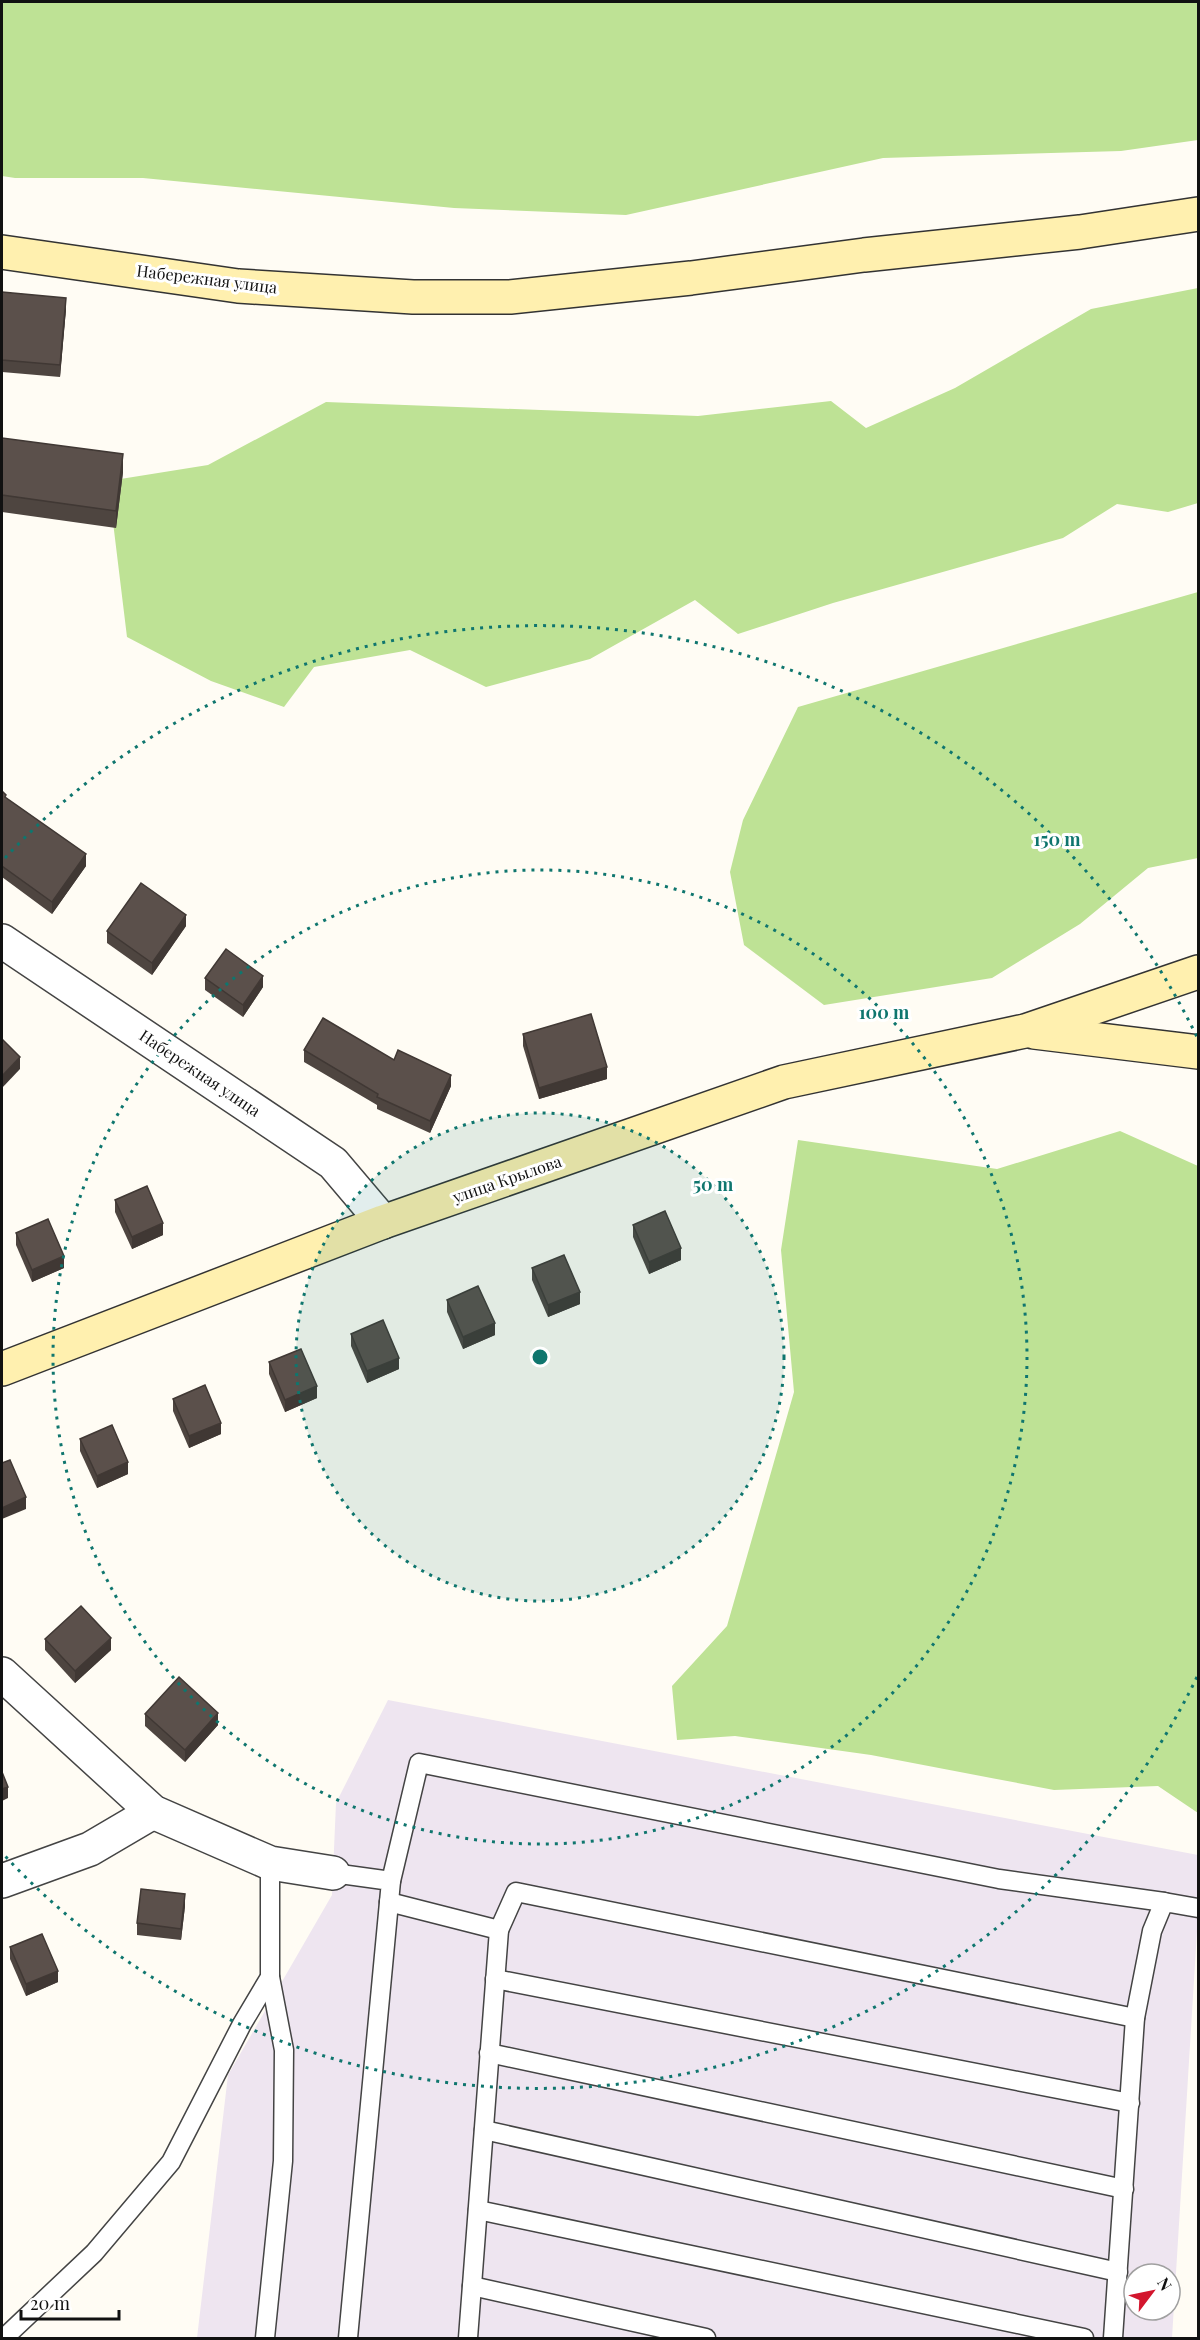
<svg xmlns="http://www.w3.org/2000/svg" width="1200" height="2340" viewBox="0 0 1200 2340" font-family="'Playfair Display',serif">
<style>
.industrial{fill:#eee5f0;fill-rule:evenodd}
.forest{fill:#bee295}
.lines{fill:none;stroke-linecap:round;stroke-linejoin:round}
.lane-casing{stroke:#444;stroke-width:21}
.street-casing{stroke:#444;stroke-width:36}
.secondary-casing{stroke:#333;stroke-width:36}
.lane{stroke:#fff;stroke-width:18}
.street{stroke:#fff;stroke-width:33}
.secondary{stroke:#fff0af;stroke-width:33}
.wall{fill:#4e4540}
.shaded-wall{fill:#403834}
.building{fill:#5b504b;stroke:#403834;stroke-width:1.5}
.ring{fill:none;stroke:#0f766e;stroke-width:3;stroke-dasharray:3 6}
.labels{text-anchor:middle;stroke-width:6;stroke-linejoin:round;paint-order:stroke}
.street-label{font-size:16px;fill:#111;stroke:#fff}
.centre{fill:#0f766e;stroke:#fff;stroke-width:3}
.ring-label{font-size:18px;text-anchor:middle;font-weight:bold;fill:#0f766e;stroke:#fff;stroke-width:6;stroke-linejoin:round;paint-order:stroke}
</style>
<rect width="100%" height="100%" fill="#fffcf4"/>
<path class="industrial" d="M388,1700L1198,1855V1915L1172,2338H197L228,2075L332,1895L336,1803ZM1134,2274H1170V2310H1134Z"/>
<g class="forest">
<path d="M2,2H1198V140L1121,151L883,158L626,215L454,208L143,178H15L2,176Z"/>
<path d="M1198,288V503L1168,512L1117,504L1063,538L833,603L738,634L695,600L590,659L486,687L410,650L314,667L284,707L211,681L127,637L108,481L208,465L326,402L698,416L831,401L866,428L955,388L1091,309Z"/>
<path d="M1198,592V858L1148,868L1080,924L992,978L824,1005L744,945L730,872L743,820L798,707Z"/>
<path d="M1120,1131L1198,1166V1813L1158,1786L1054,1790L871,1755L735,1736L677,1740L672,1686L727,1626L794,1392L781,1250L798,1140L997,1169Z"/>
</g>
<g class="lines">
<defs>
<g id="lane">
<path d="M333,1873L391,1881L348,2338"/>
<path d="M391,1881L419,1763L999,1879L1164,1902"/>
<path d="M389,1902L499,1930L468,2338"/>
<path d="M499,1930L516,1892L1135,2018"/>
<path d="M495,1979L1130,2103"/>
<path d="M489,2053L1124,2189"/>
<path d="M484,2130L1118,2272"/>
<path d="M478,2210L1084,2338"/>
<path d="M472,2286L706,2338"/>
<path d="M4,2338L94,2253L171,2162L242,2024L270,1977V1863"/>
<path d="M265,2338L283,2161L284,2050L270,1977"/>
<path d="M1113,2338L1135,2018L1152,1931L1164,1902L1198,1908"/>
</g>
<g id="street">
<path d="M2,941L333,1163L383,1222"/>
<path d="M2,1674L153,1812L270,1863L333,1873"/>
<path d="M2,1881L90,1849L153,1812"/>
</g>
<g id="secondary">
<path d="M2,252L238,286L413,297H510L691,278L864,255L1080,232L1198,214"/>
<path d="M1034,1032L1198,1052"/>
<path d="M2,1369L383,1222L784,1082L1025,1031L1198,972"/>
</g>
</defs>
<use href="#lane" class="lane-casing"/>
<use href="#street" class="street-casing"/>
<use href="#secondary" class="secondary-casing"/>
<use href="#lane" class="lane"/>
<use href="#street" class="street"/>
<use href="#secondary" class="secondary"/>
</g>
<g class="wall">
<path d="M2,292L66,309L60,377L2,372Z"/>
<path d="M2,438L123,472L116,528L2,512Z"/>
<path d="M2,791L6,798L86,866L52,914L2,877Z"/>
<path d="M186,926L152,975L107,943V931Z"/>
<path d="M205,978L263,987L243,1017L205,990Z"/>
<path d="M523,1034L607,1079L539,1099L523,1046Z"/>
<path d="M304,1050L394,1060L451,1086L430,1133L377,1109V1105L304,1062Z"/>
<path d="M115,1200L163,1235L132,1249L115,1212Z"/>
<path d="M633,1225L681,1260L649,1274L633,1237Z"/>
<path d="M16,1233L64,1268L32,1282L16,1245Z"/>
<path d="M532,1268L580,1304L548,1317L532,1280Z"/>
<path d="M447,1300L495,1335L463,1349L447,1312Z"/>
<path d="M351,1334L399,1369L367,1383L351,1346Z"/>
<path d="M269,1362L317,1398L285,1412L269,1374Z"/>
<path d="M173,1399L221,1434L189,1448L173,1411Z"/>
<path d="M80,1439L128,1474L97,1488L80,1451Z"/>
<path d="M45,1639L111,1650L75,1683L45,1650Z"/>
<path d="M145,1714L218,1725L185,1762L145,1726Z"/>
<path d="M185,1906L181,1940L137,1935V1923Z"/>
<path d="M10,1947L58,1982L26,1996L10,1959Z"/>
</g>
<g class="shaded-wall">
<path d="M66,298V309L60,377V365Z"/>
<path d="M123,454V472L116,528V511Z"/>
<path d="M86,854V866L52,914V902Z"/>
<path d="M186,915V926L152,975V963Z"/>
<path d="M263,976V987L243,1017V1005Z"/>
<path d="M20,1057V1069L2,1088V1076Z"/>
<path d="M607,1067V1079L539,1099V1088Z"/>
<path d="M451,1075V1086L430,1133V1121Z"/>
<path d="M163,1223V1235L132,1249V1237Z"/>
<path d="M681,1248V1260L649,1274V1262Z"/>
<path d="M64,1256V1268L32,1282V1270Z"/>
<path d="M580,1292V1304L548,1317V1305Z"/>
<path d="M495,1323V1335L463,1349V1337Z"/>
<path d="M399,1358V1369L367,1383V1371Z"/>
<path d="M317,1386V1398L285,1412V1400Z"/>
<path d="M221,1423V1434L189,1448V1436Z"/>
<path d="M128,1462V1474L97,1488V1476Z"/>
<path d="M26,1497V1509L2,1519V1508Z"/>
<path d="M111,1638V1650L75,1683V1671Z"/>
<path d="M218,1713V1725L185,1762V1750Z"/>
<path d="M8,1787V1798L2,1801V1789Z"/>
<path d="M185,1894V1906L181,1940V1929Z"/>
<path d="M58,1971V1982L26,1996V1984Z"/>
</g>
<g class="building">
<path d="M2,292L66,298L60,365L2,360Z"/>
<path d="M2,438L123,454L116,511L2,495Z"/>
<path d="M2,791L6,795L5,797L86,854L52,902L2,866Z"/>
<path d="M141,883L186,915L152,963L107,931Z"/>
<path d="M226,949L263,976L243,1005L205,978Z"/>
<path d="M591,1014L607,1067L539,1088L523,1034Z"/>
<path d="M323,1018L394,1060L398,1050L451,1075L430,1121L377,1097L378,1094L304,1050Z"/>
<path d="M2,1039L20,1057L2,1076Z"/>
<path d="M147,1186L163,1223L132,1237L115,1200Z"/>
<path d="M665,1211L681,1248L649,1262L633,1225Z"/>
<path d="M48,1219L64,1256L32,1270L16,1233Z"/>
<path d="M564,1255L580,1292L548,1305L532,1268Z"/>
<path d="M478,1286L495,1323L463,1337L447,1300Z"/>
<path d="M383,1320L399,1358L367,1371L351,1334Z"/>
<path d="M301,1349L317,1386L285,1400L269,1362Z"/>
<path d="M205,1385L221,1423L189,1436L173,1399Z"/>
<path d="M112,1425L128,1462L97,1476L80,1439Z"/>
<path d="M10,1460L26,1497L2,1508V1463Z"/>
<path d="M81,1606L111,1638L75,1671L45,1639Z"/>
<path d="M179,1677L218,1713L185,1750L145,1714Z"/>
<path d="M2,1772L8,1787L2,1789Z"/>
<path d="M141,1889L185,1894L181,1929L137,1923Z"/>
<path d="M42,1934L58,1971L26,1984L10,1947Z"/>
</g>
<circle cx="540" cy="1357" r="244" fill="#0f766e" fill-opacity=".12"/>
<g class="ring">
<circle cx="540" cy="1357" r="244"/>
<circle cx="540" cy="1357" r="487"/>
<path d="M1197 1677A731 731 0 0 1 5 1856M5 858A731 731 0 0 1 1197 1037"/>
</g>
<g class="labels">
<g class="street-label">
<text transform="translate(207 279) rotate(7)" y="6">Набережная улица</text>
<text transform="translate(200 1073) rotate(34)" y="6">Набережная улица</text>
<text transform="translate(507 1179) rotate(-19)" y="6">улица Крылова</text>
</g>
</g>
<circle cx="540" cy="1357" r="9" class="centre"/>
<g class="ring-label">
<text x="1057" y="846">150 m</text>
<text x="884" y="1019">100 m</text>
<text x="713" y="1191">50 m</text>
</g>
<rect width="1200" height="2340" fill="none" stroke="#111111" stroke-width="6"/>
<g transform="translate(1152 2292) rotate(58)"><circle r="28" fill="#ffffff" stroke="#a0a0a0" stroke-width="1.5"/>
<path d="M0-4.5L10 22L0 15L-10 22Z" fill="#d3162e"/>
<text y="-9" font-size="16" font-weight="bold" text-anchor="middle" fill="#111111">N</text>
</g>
<path d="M21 2310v9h98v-9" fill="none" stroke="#111111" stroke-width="3"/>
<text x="30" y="2310" font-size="18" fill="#111111" stroke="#ffffff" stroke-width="4.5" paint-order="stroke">20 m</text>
</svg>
